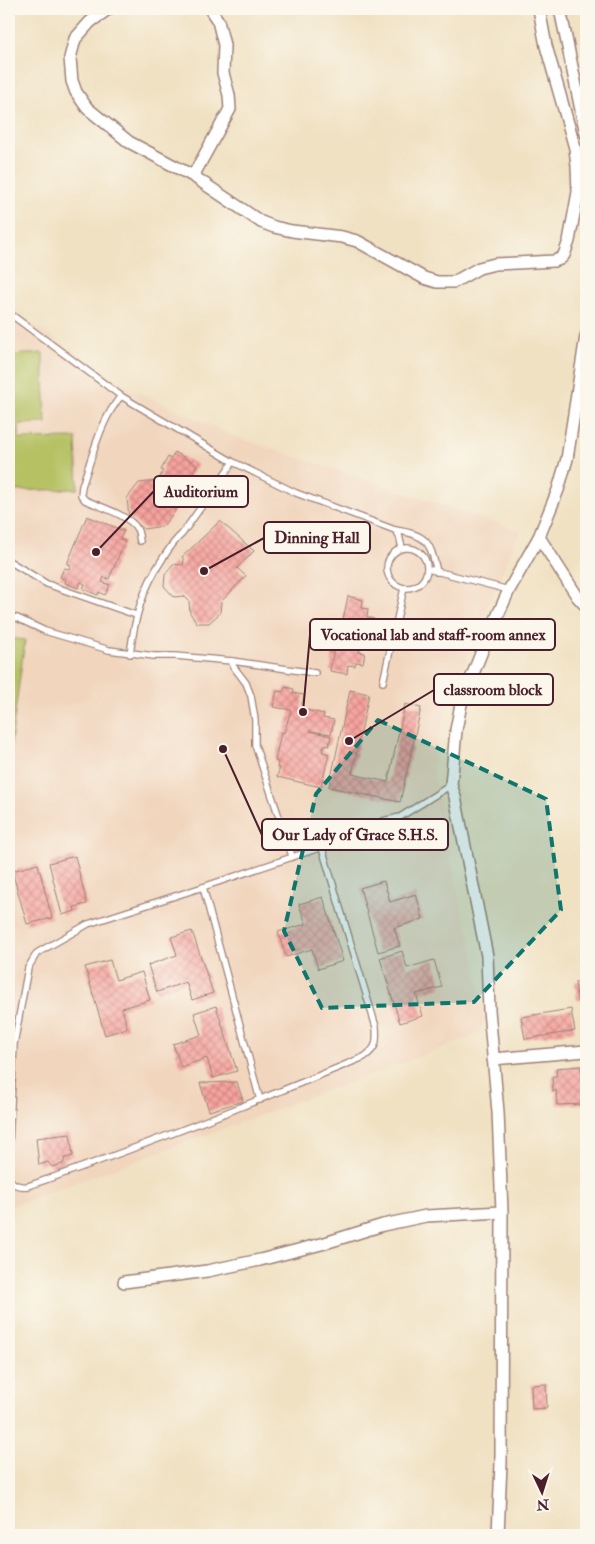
<svg xmlns="http://www.w3.org/2000/svg" width="595" height="1544" viewBox="0 0 595 1544" font-family="'IM FELL Double Pica',serif">
<style>
.built{fill:#f1d5bd}
.pitch{fill:#b5c163;stroke:#807047}
.building{fill:url(#building-cross-hatch)}
.lines{fill:none;stroke-linecap:round;stroke-linejoin:round}
.lane-casing{stroke:#9d8076;stroke-width:8}
.street-casing{stroke:#9d8076;stroke-width:14}
.lane{stroke:#fff;stroke-width:5.5}
.street{stroke:#fff;stroke-width:11}
.marked{fill:#0f766e;fill-opacity:0.2;stroke:#0f766e;stroke-width:4;stroke-dasharray:10 6;stroke-linejoin:round}
.leader{fill:none;stroke:#4a1f2b;stroke-width:2}
.callout-dot{fill:#4a1f2b;stroke:#fbf7ec;stroke-width:2}
.callout{fill:#fbf7ec;stroke:#4a1f2b;stroke-width:2}
.callout-label{font-size:16px;text-anchor:middle;font-weight:bold;fill:#4a1f2b}
</style>
<defs>
<pattern id="building-cross-hatch" width="8" height="8" patternUnits="userSpaceOnUse" patternTransform="scale(1.25)"><rect width="8" height="8" fill="#f7a39e"/><path d="M0 0l8 8M0 8l8-8" fill="none" stroke="#ca8481"/></pattern>
</defs>
<rect width="100%" height="100%" fill="#fbf7ec"/>
<filter id="ink" filterUnits="userSpaceOnUse"><feTurbulence type="fractalNoise" baseFrequency=".02" numOctaves="2"/><feDisplacementMap in="SourceGraphic" scale="10" xChannelSelector="R" yChannelSelector="G"/><feConvolveMatrix kernelMatrix="1 2 1 2 8 2 1 2 1" color-interpolation-filters="sRGB"/></filter>
<filter id="wash" filterUnits="userSpaceOnUse"><feTurbulence type="fractalNoise" baseFrequency=".0096" numOctaves="4" result="noise"/><feDisplacementMap in="SourceGraphic" scale="20" xChannelSelector="R" yChannelSelector="G"/><feGaussianBlur stdDeviation="1.12" result="paint"/><feColorMatrix in="noise" values="0 0 0 0 0 0 0 0 0 0 0 0 0 0 0 0 0 1.4 0 .05"/><feComposite in="paint" operator="in"/></filter>
<g filter="url(#wash)">
<rect width="100%" height="100%" fill="#f0e1c2"/>
<path class="built" d="M9,308L125,386L231,435L520,531L479,625L441,728L433,770L457,888L475,958L484,1021L480,1033L424,1055L9,1207Z"/>
<g class="pitch">
<path d="M43,353L46,423L19,424V439L76,438L78,489L9,491V355Z"/>
<path d="M9,638L25,640L10,749H9Z"/>
</g>
<g id="blocks">
<g class="building">
<path d="M175,452L197,465L180,494L158,481L173,492L175,511L163,526L144,529L129,517L127,498L139,483L158,481L163,471L161,470L168,457L171,459Z"/>
<path d="M87,516L124,531L120,539L125,541L109,579L104,577L102,582L110,585L105,595L99,592L98,595L83,589L85,584L81,582L78,588L65,583L66,580L60,577L64,568L69,569L71,565L67,564Z"/>
<path d="M220,521L254,551L237,568L246,576L221,602L220,613L209,623H197L190,613L189,601L184,596L174,597L164,586L165,575L173,564L183,565L184,560L182,557Z"/>
<path d="M348,596L363,600L362,608L368,609L367,617L374,619L370,636L341,629Z"/>
<path d="M336,636L357,639L355,648L360,649L359,652L365,653L363,663L356,662L355,666L348,665L347,674L330,671Z"/>
<path d="M285,687L294,689L293,693L304,695L301,709L324,714L323,718L334,720L331,734L310,731L331,736L329,746L324,745L322,752L329,754L321,787L277,777L280,768H277L278,762L275,761L281,732L284,733L291,710L273,707L277,691L283,692Z"/>
<path d="M350,690L369,694L352,774L388,782L405,704L421,708L400,802L329,787Z"/>
<path d="M75,856L87,904L74,907L75,911L62,915L49,863Z"/>
<path d="M38,864L52,918L27,924L12,871Z"/>
<path d="M384,881L390,902L416,894L423,919L394,928L400,946L378,952L360,888Z"/>
<path d="M323,897L343,961L318,969L312,949L286,957L278,932L306,924L299,904Z"/>
<path d="M192,931L213,993L192,1000L186,982L157,992L148,965L177,955L171,937Z"/>
<path d="M402,951L407,968L434,960L442,987L416,994L423,1016L400,1023L380,958Z"/>
<path d="M110,960L116,980L142,972L150,1000L122,1008L127,1028L105,1035L85,967Z"/>
<path d="M586,981V999L577,1000L575,982Z"/>
<path d="M216,1006L237,1071L213,1078L207,1058L181,1067L173,1044L201,1035L194,1013Z"/>
<path d="M571,1009L575,1031L525,1039L521,1017Z"/>
<path d="M581,1066L584,1104L557,1105L556,1090L553,1092L552,1076H557L556,1068Z"/>
<path d="M237,1082L243,1101L209,1111L200,1083Z"/>
<path d="M70,1134L73,1156L65,1158L63,1164L52,1167L48,1162L39,1165L36,1138Z"/>
<path d="M546,1384L547,1408L532,1409L531,1385Z"/>
</g>
</g>
</g>
<g filter="url(#ink)">
<use href="#blocks" fill-opacity="0" stroke="#9d8076" stroke-width="1"/>
<g class="lines">
<defs>
<g id="lane">
<path d="M9,313L121,396L233,462L296,493L395,530L399,535L402,548"/>
<path d="M121,396C100,421 93,455 82,486L81,495L85,500C98,506 131,516 137,529C139,532 139,537 140,541"/>
<path d="M395,530C427,535 430,541 437,572"/>
<circle cx="407" cy="568" r="20"/>
<path d="M9,561L47,584L136,615"/>
<path d="M428,569L509,590"/>
<path d="M9,617L17,618L45,631L109,650L154,656H175L232,661L315,673"/>
<path d="M130,654C135,616 142,590 163,558C169,549 174,541 182,534L233,462"/>
<path d="M232,661L233,666L246,683L251,696L255,720V745L292,856"/>
<path d="M383,682L404,588"/>
<path d="M203,887L260,1100"/>
<path d="M9,1143L14,1044L28,968L37,953L88,924L203,887L358,835L383,821L400,817L451,785"/>
<path d="M9,1178C13,1186 20,1187 28,1186C142,1147 253,1103 364,1057C377,1048 377,1042 376,1027L322,848"/>
</g>
<g id="street">
<path d="M108,9L90,22L75,39L70,58L72,81L76,92L87,108L129,142L193,176L261,222L274,227L292,231L342,237L357,241L424,278L437,282H454L479,268L495,264L554,261L560,259L564,255L569,241L578,192L577,166L575,148L546,46L539,9"/>
<path d="M560,9L586,134"/>
<path d="M193,176L230,109L229,95L223,73L224,45L218,21L210,9"/>
<path d="M539,537L577,596L586,606"/>
<path d="M493,1059L586,1051"/>
<path d="M124,1282L207,1271L260,1260L325,1243L383,1225L426,1216L502,1212"/>
<path d="M498,1535L501,1463L502,1212L498,1112L489,1010L487,956L455,797L451,785L456,730L461,704L482,651L509,590L539,537L558,490L567,459L586,336"/>
</g>
</defs>
<use href="#lane" class="lane-casing"/>
<use href="#street" class="street-casing"/>
<use href="#lane" class="lane"/>
<use href="#street" class="street"/>
</g>
</g>
<path class="marked" d="M378,720L546,799L561,910L474,1002L322,1008L284,931L316,794Z"/>
<path class="leader" d="M96 552L154 491M204 571L264 538M303 712L310 635M349 741L434 690M223 749L262 835"/>
<g class="callout-dot">
<circle cx="96" cy="552" r="5"/>
<circle cx="204" cy="571" r="5"/>
<circle cx="303" cy="712" r="5"/>
<circle cx="349" cy="741" r="5"/>
<circle cx="223" cy="749" r="5"/>
</g>
<g class="callout">
<rect x="154" y="476" width="94" height="31" rx="5"/>
<rect x="264" y="522" width="106" height="31" rx="5"/>
<rect x="310" y="619" width="245" height="31" rx="5"/>
<rect x="434" y="674" width="119" height="31" rx="5"/>
<rect x="262" y="819" width="186" height="31" rx="5"/>
</g>
<g class="callout-label">
<text x="201" y="497">Auditorium</text>
<text x="317" y="543">Dinning Hall</text>
<text x="433" y="640">Vocational lab and staff-room annex</text>
<text x="493" y="695">classroom block</text>
<text x="355" y="840">Our Lady of Grace S.H.S.</text>
</g>
<rect width="595" height="1544" fill="none" stroke="#fbf7ec" stroke-width="30"/>
<g transform="translate(542 1492) rotate(176)" stroke="#fbf7ec" stroke-width="4" paint-order="stroke">
<path d="M0-4L9 19L0 12L-9 19Z" fill="#4a1f2b"/>
<text y="-8" font-size="14" font-weight="bold" text-anchor="middle" fill="#4a1f2b">N</text>
</g>
</svg>
